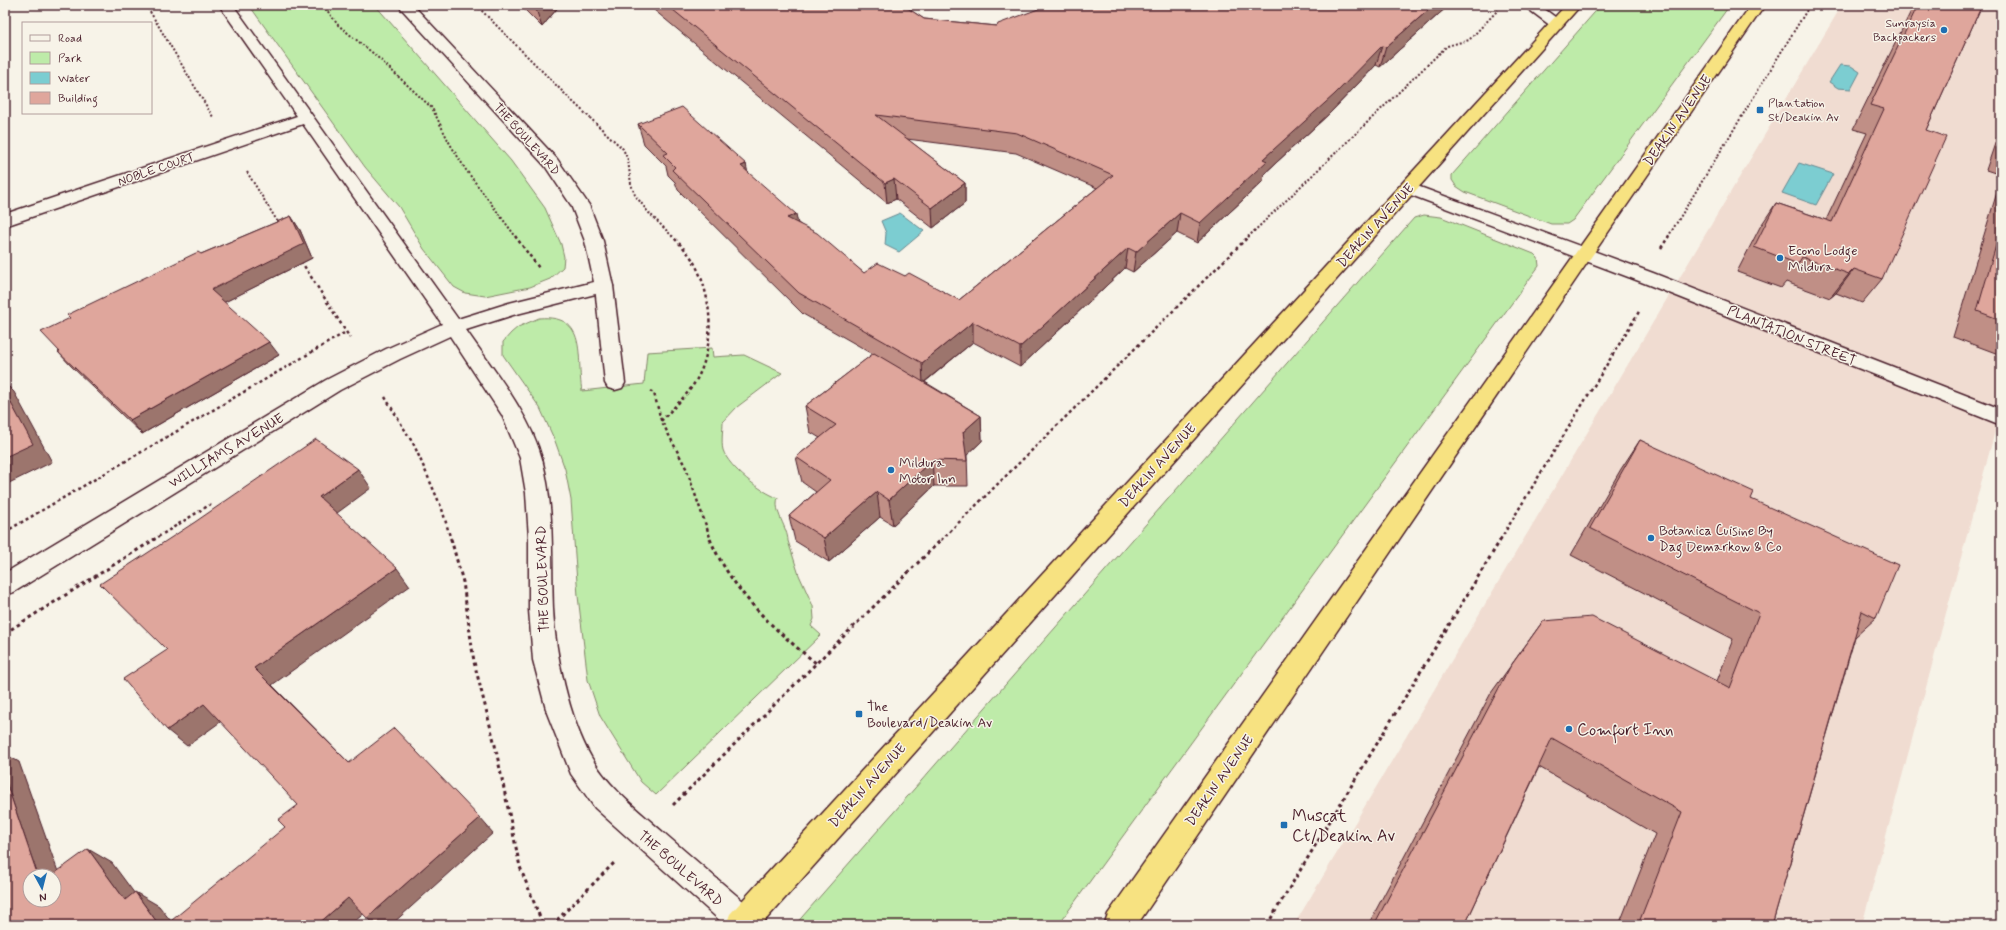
<svg xmlns="http://www.w3.org/2000/svg" width="2006" height="930" viewBox="0 0 2006 930" font-family="Mynerve,sans-serif">
<style>
.built{fill:#f0dcd1}
.green{fill:#beeba9;stroke:#84856a}
.water{fill:#7bcdd1;stroke:#67878f}
.lines{fill:none;stroke-linecap:round;stroke-linejoin:round}
.lane-casing{stroke:#4a1f2b;stroke-width:3}
.street-casing{stroke:#4a1f2b;stroke-width:3}
.highway-casing{stroke:#4a1f2b;stroke-width:3}
.path-far2{stroke:#4a1f2b;stroke-width:2;stroke-dasharray:2 2;stroke-linecap:butt}
.path-far1{stroke:#4a1f2b;stroke-width:2.5;stroke-dasharray:3 3;stroke-linecap:butt}
.path{stroke:#4a1f2b;stroke-width:3;stroke-dasharray:3.5 3.5;stroke-linecap:butt}
.lane{fill:#f7f3e8;fill-rule:evenodd}
.street{fill:#f7f3e8;fill-rule:evenodd}
.highway{fill:#f7e281;fill-rule:evenodd}
.wall{fill:#c08f86;stroke:#4a1f2b}
.shaded-wall{fill:#9c746d;stroke:#4a1f2b}
.building{fill:#dfa69c;stroke:#4a1f2b}
.poi-dot{fill:#1f6fb2;stroke:#f7f3e8;stroke-width:1.5}
.labels{text-anchor:middle;stroke-width:3;stroke-linejoin:round;paint-order:stroke}
.far-poi-label{font-size:12px;fill:#4a1f2b;stroke:#f7f3e8;text-anchor:end}
.far-street-label{font-size:12px;fill:#4a1f2b;stroke:#f7f3e8}
.street-label{font-size:14px;fill:#4a1f2b;stroke:#f7f3e8}
.poi-label{font-size:14px;fill:#4a1f2b;stroke:#f7f3e8;text-anchor:start}
.near-poi-label{font-size:17px;fill:#4a1f2b;stroke:#f7f3e8;text-anchor:start}
</style>
<rect width="100%" height="100%" fill="#f7f3e8"/>
<filter id="ink" filterUnits="userSpaceOnUse"><feTurbulence type="fractalNoise" baseFrequency=".025" numOctaves="2"/><feDisplacementMap in="SourceGraphic" scale="8" xChannelSelector="R" yChannelSelector="G"/><feConvolveMatrix kernelMatrix="1 2 1 2 8 2 1 2 1" color-interpolation-filters="sRGB"/></filter>
<g filter="url(#ink)">
<path class="built" d="M1842,5H2001V409L1862,925H1294Z"/>
<g class="green">
<path d="M249,5H375L511,161L545,208L561,244L564,257L563,267L550,279L530,287L485,296L465,293L454,287L424,249L399,207L365,167Z"/>
<path d="M1601,5H1730L1573,220L1567,224H1551L1465,192L1456,186L1452,180V175Z"/>
<path d="M1424,215L1441,217L1534,254L1538,258L1539,266L1058,925H795L1414,218Z"/>
<path d="M539,318C589,314 576,357 582,391L644,384L647,352L712,348L713,357L744,355L782,373L737,407L723,422C723,430 721,442 723,450C729,468 761,492 778,498C773,511 788,528 788,541L799,575L813,606L814,619L811,626L821,635L656,795L641,782L600,716L588,680L578,596L571,500L565,469L555,441L540,408L503,355V342L511,333L518,327Z"/>
</g>
<g class="water">
<path d="M1840,65L1851,66L1860,72L1851,89L1838,88L1829,82Z"/>
<path d="M1799,163L1833,174L1816,205L1782,193Z"/>
<path d="M900,213L924,231L899,252L885,245L886,233L881,221Z"/>
</g>
<g class="lines">
<defs>
<path id="lane" d="M604,280L611,282L613,286L625,383L622,388L615,390L608,388L605,383L595,286L597,282Z"/>
<g id="street">
<path d="M219,5H233L458,319L509,303L594,282L585,241L571,205L545,166L398,5H413L557,159L589,205L603,241L613,286L611,290L513,315L466,330C492,368 530,414 542,459C555,508 551,559 553,609C555,653 569,718 591,757C609,788 638,810 664,833C694,859 724,885 755,911L759,922L758,925H725L595,808L571,774L547,713L533,660L529,610V538L526,493L520,458L502,415L450,336L400,359L340,390L14,592L5,595V573L326,380L386,349L442,324L303,124L5,226V214L297,116Z"/>
<path d="M1523,5H1539L1563,23L1561,26H1551Z"/>
<path d="M1409,183L1653,273L2001,409V425L1639,281L1403,192L1400,188L1403,184Z"/>
</g>
<g id="highway">
<path d="M1566,5H1581L761,925H726L730,914Z"/>
<path d="M1751,5H1765L1591,257L1137,925H1104L1108,914Z"/>
</g>
</defs>
<use href="#lane" class="lane-casing"/>
<use href="#street" class="street-casing"/>
<use href="#highway" class="highway-casing"/>
<g class="path-far2">
<path d="M146,5L213,117"/>
<path d="M323,5L338,25L374,54L432,108L450,144L466,170L516,237"/>
<path d="M476,5L570,99L623,149L628,160L631,184L635,195L648,212L673,237"/>
<path d="M247,172L279,224"/>
<path d="M1248,237L1447,46L1469,40L1498,10"/>
<path d="M1668,237L1810,5"/>
</g>
<g class="path-far1">
<path d="M515,236L539,268"/>
<path d="M1661,248L1669,236"/>
<path d="M301,261L350,338"/>
<path d="M650,391L654,393L661,420L686,468L711,540"/>
<path d="M385,397L414,445L442,509L451,540"/>
<path d="M661,421C674,407 689,394 698,377C716,341 712,292 692,259C686,250 679,243 672,236"/>
<path d="M5,532L346,332"/>
<path d="M153,540L211,504"/>
<path d="M941,540L1249,236"/>
<path d="M1500,540L1640,310"/>
</g>
<g class="path">
<path d="M451,539L463,582L474,662L495,745L520,867L543,925"/>
<path d="M710,539C732,591 773,629 816,663"/>
<path d="M5,633L155,539"/>
<path d="M673,805L942,539"/>
<path d="M552,925L615,862"/>
<path d="M1267,925L1501,539"/>
</g>
<use href="#lane" class="lane"/>
<use href="#street" class="street"/>
<use href="#highway" class="highway"/>
</g>
<g class="wall">
<path d="M520,5H560L542,27Z"/>
<path d="M648,5H903L924,19L997,26L1049,5H1449L1380,67L1376,65L1330,113L1264,174L1263,181L1197,243L1177,233L1133,272L1125,268L1020,367L973,342L925,382L981,416L982,441L967,455L968,486H934L893,525L880,517L829,562L795,541L789,516L816,492L802,482L796,457L820,438L810,432L805,406L873,354L803,314L678,190L675,182L668,175L666,166L644,144L638,124L746,164L747,172L798,223L864,273L905,276L959,300L1097,188L1016,153L907,139L965,183V203L933,228L896,199L887,203Z"/>
<path d="M1914,5H1982L1926,130L1882,279L1862,303L1836,293L1830,298L1786,282L1781,288L1737,272L1760,227L1776,203L1826,220L1867,133L1853,129Z"/>
<path d="M2001,126V175L1986,170Z"/>
<path d="M2001,179V355L1953,337Z"/>
<path d="M291,216L300,230L312,258L224,302L279,355L142,434L71,366L58,352L201,254Z"/>
<path d="M1640,440L1751,499L1876,618L1855,637L1772,925H1619L1655,834L1539,767L1465,925H1368L1491,693L1543,621L1717,681L1733,639L1571,555L1621,469Z"/>
</g>
<g class="shaded-wall">
<path d="M539,5H560L542,27L536,9Z"/>
<path d="M1434,5H1449L1380,67L1386,47Z"/>
<path d="M1382,46L1376,65L1330,113L1264,174L1263,181L1197,243L1200,223L1263,159Z"/>
<path d="M746,164L750,184L741,166Z"/>
<path d="M894,179L896,199L887,203L885,183Z"/>
<path d="M965,183V203L933,228L932,208Z"/>
<path d="M1180,213L1177,233L1133,272L1136,252Z"/>
<path d="M796,214L800,234L787,218Z"/>
<path d="M291,216L300,230L312,258L221,304L211,290Z"/>
<path d="M1128,248L1125,268L1020,367V347Z"/>
<path d="M1854,269L1836,293L1830,298L1849,274Z"/>
<path d="M973,322V342L923,383L922,363Z"/>
<path d="M269,342L279,355L142,434L130,420Z"/>
<path d="M5,383L14,392L52,462L5,485Z"/>
<path d="M981,416L982,441L965,457L963,432Z"/>
<path d="M932,460L934,486L893,525L889,500Z"/>
<path d="M358,469L371,488L333,516L319,497Z"/>
<path d="M877,492L880,517L829,562L824,538Z"/>
<path d="M397,568L410,586L272,685L365,779L254,668Z"/>
<path d="M204,704L223,720L187,746L167,730Z"/>
<path d="M5,754L19,762L67,897L54,876H38L5,779Z"/>
<path d="M480,818L493,833L391,925H377L367,918Z"/>
<path d="M88,849L112,863L149,913L125,900Z"/>
<path d="M135,892L159,906L174,925H159Z"/>
<path d="M348,898L366,912L350,925H317Z"/>
</g>
<g class="building">
<path d="M532,5H539L536,9Z"/>
<path d="M667,5H903L924,19L997,26L998,24L1049,5H1434L1386,47L1382,46L1335,94L1263,159L1267,161L1200,223L1180,213L1136,252L1128,248L1020,347L973,322L922,363L799,293L672,170L675,167L663,155L668,153L638,124L682,107L746,164L741,166L796,214L787,218L817,233L864,273L878,263L905,276L909,273L959,300L1113,175L1017,133L876,115L965,183L932,208L894,179L885,183Z"/>
<path d="M1918,5H1982L1926,130L1946,137L1882,279L1854,269L1849,274L1802,257L1798,264L1754,247L1776,203L1832,222L1884,109L1870,105Z"/>
<path d="M291,216L304,244L211,290L269,342L130,420L58,352H60L41,332L70,318L67,315L198,252L201,254Z"/>
<path d="M2001,228V320L1977,311Z"/>
<path d="M874,353L981,416L963,432L967,461L932,460L889,500L877,492L824,538L789,516L830,480L796,457L836,425L805,406Z"/>
<path d="M5,392L33,444L5,457Z"/>
<path d="M316,439L358,469L319,497L397,568L254,668L349,763L394,728L480,818L367,918L348,898L317,925H166L285,827L278,820L298,805L204,704L167,730L123,679L167,650L100,584L195,522Z"/>
<path d="M1640,440L1754,492L1751,499L1898,565L1876,618L1862,611L1772,925H1638L1682,812L1552,738L1465,925H1374L1510,667L1543,621L1592,617L1730,688L1759,613L1590,528Z"/>
<path d="M5,779L38,876H30V900H54V876H51L88,849L125,900L135,892L159,925H5Z"/>
</g>
</g>
<g class="poi-dot">
<circle cx="1944" cy="30" r="4"/>
<rect x="1756" y="106" width="8" height="8" rx="2"/>
<circle cx="1780" cy="258" r="4"/>
<circle cx="891" cy="470" r="4"/>
<circle cx="1651" cy="538" r="4"/>
<rect x="855" y="710" width="8" height="8" rx="2"/>
<circle cx="1569" cy="729" r="4"/>
<rect x="1280" y="821" width="8" height="8" rx="2"/>
</g>
<g class="labels">
<g class="far-poi-label">
<text x="1936" y="27">Sunraysia<tspan x="1936" dy="14">Backpackers</tspan></text>
<text x="1768" y="107" text-anchor="start">Plantation<tspan x="1768" dy="14">St/Deakin Av</tspan></text>
</g>
<g class="far-street-label">
<text transform="translate(527 139) rotate(48)" y="4">THE BOULEVARD</text>
<text transform="translate(156 169) rotate(-19)" y="4">NOBLE COURT</text>
</g>
<g class="street-label">
<text transform="translate(1677 120) rotate(-55)" y="5">DEAKIN AVENUE</text>
<text transform="translate(1375 225) rotate(-48)" y="5">DEAKIN AVENUE</text>
<text transform="translate(1792 335) rotate(22)" y="5">PLANTATION STREET</text>
<text transform="translate(226 450) rotate(-31)" y="5">WILLIAMS AVENUE</text>
<text transform="translate(1157 465) rotate(-48)" y="5">DEAKIN AVENUE</text>
<text transform="translate(542 579) rotate(-92)" y="5">THE BOULEVARD</text>
<text transform="translate(1219 780) rotate(-55)" y="5">DEAKIN AVENUE</text>
<text transform="translate(867 785) rotate(-48)" y="5">DEAKIN AVENUE</text>
<text transform="translate(681 868) rotate(41)" y="5">THE BOULEVARD</text>
</g>
<g class="poi-label">
<text x="1788" y="255">Econo Lodge<tspan x="1788" dy="16">Mildura</tspan></text>
<text x="899" y="467">Mildura<tspan x="899" dy="16">Motor Inn</tspan></text>
<text x="1659" y="535">Botanica Cuisine By<tspan x="1659" dy="16">Dag Demarkow &amp; Co</tspan></text>
<text x="867" y="711">The<tspan x="867" dy="16">Boulevard/Deakin Av</tspan></text>
</g>
<g class="near-poi-label">
<text x="1577" y="735">Comfort Inn</text>
<text x="1292" y="821">Muscat<tspan x="1292" dy="20">Ct/Deakin Av</tspan></text>
</g>
</g>
<rect width="2006" height="930" fill="none" stroke="#f7f3e8" stroke-width="20"/>
<rect x="10" y="10" width="1986" height="910" fill="none" stroke="#4a1f2b" stroke-width="1.5" filter="url(#ink)"/>
<rect x="22" y="22" width="130" height="92" fill="#f7f3e8" stroke="#b29e9c"/>
<rect x="30" y="35" width="20" height="6" fill="#f7f3e8" stroke="#b29e9c"/>
<text x="58" y="42" font-size="12" fill="#4a1f2b">Road</text>
<rect x="30" y="52" width="20" height="12" fill="#beeba9" stroke="#b29e9c"/>
<text x="58" y="62" font-size="12" fill="#4a1f2b">Park</text>
<rect x="30" y="72" width="20" height="12" fill="#7bcdd1" stroke="#b29e9c"/>
<text x="58" y="82" font-size="12" fill="#4a1f2b">Water</text>
<rect x="30" y="92" width="20" height="12" fill="#dfa69c" stroke="#b29e9c"/>
<text x="58" y="102" font-size="12" fill="#4a1f2b">Building</text>
<g transform="translate(42 888) rotate(173)"><circle r="19" fill="#f7f3e8" stroke="#b29e9c"/>
<path d="M0-3L7 15L0 10L-7 15Z" fill="#1f6fb2"/>
<text y="-6" font-size="11" font-weight="bold" text-anchor="middle" fill="#4a1f2b">N</text>
</g>
</svg>
